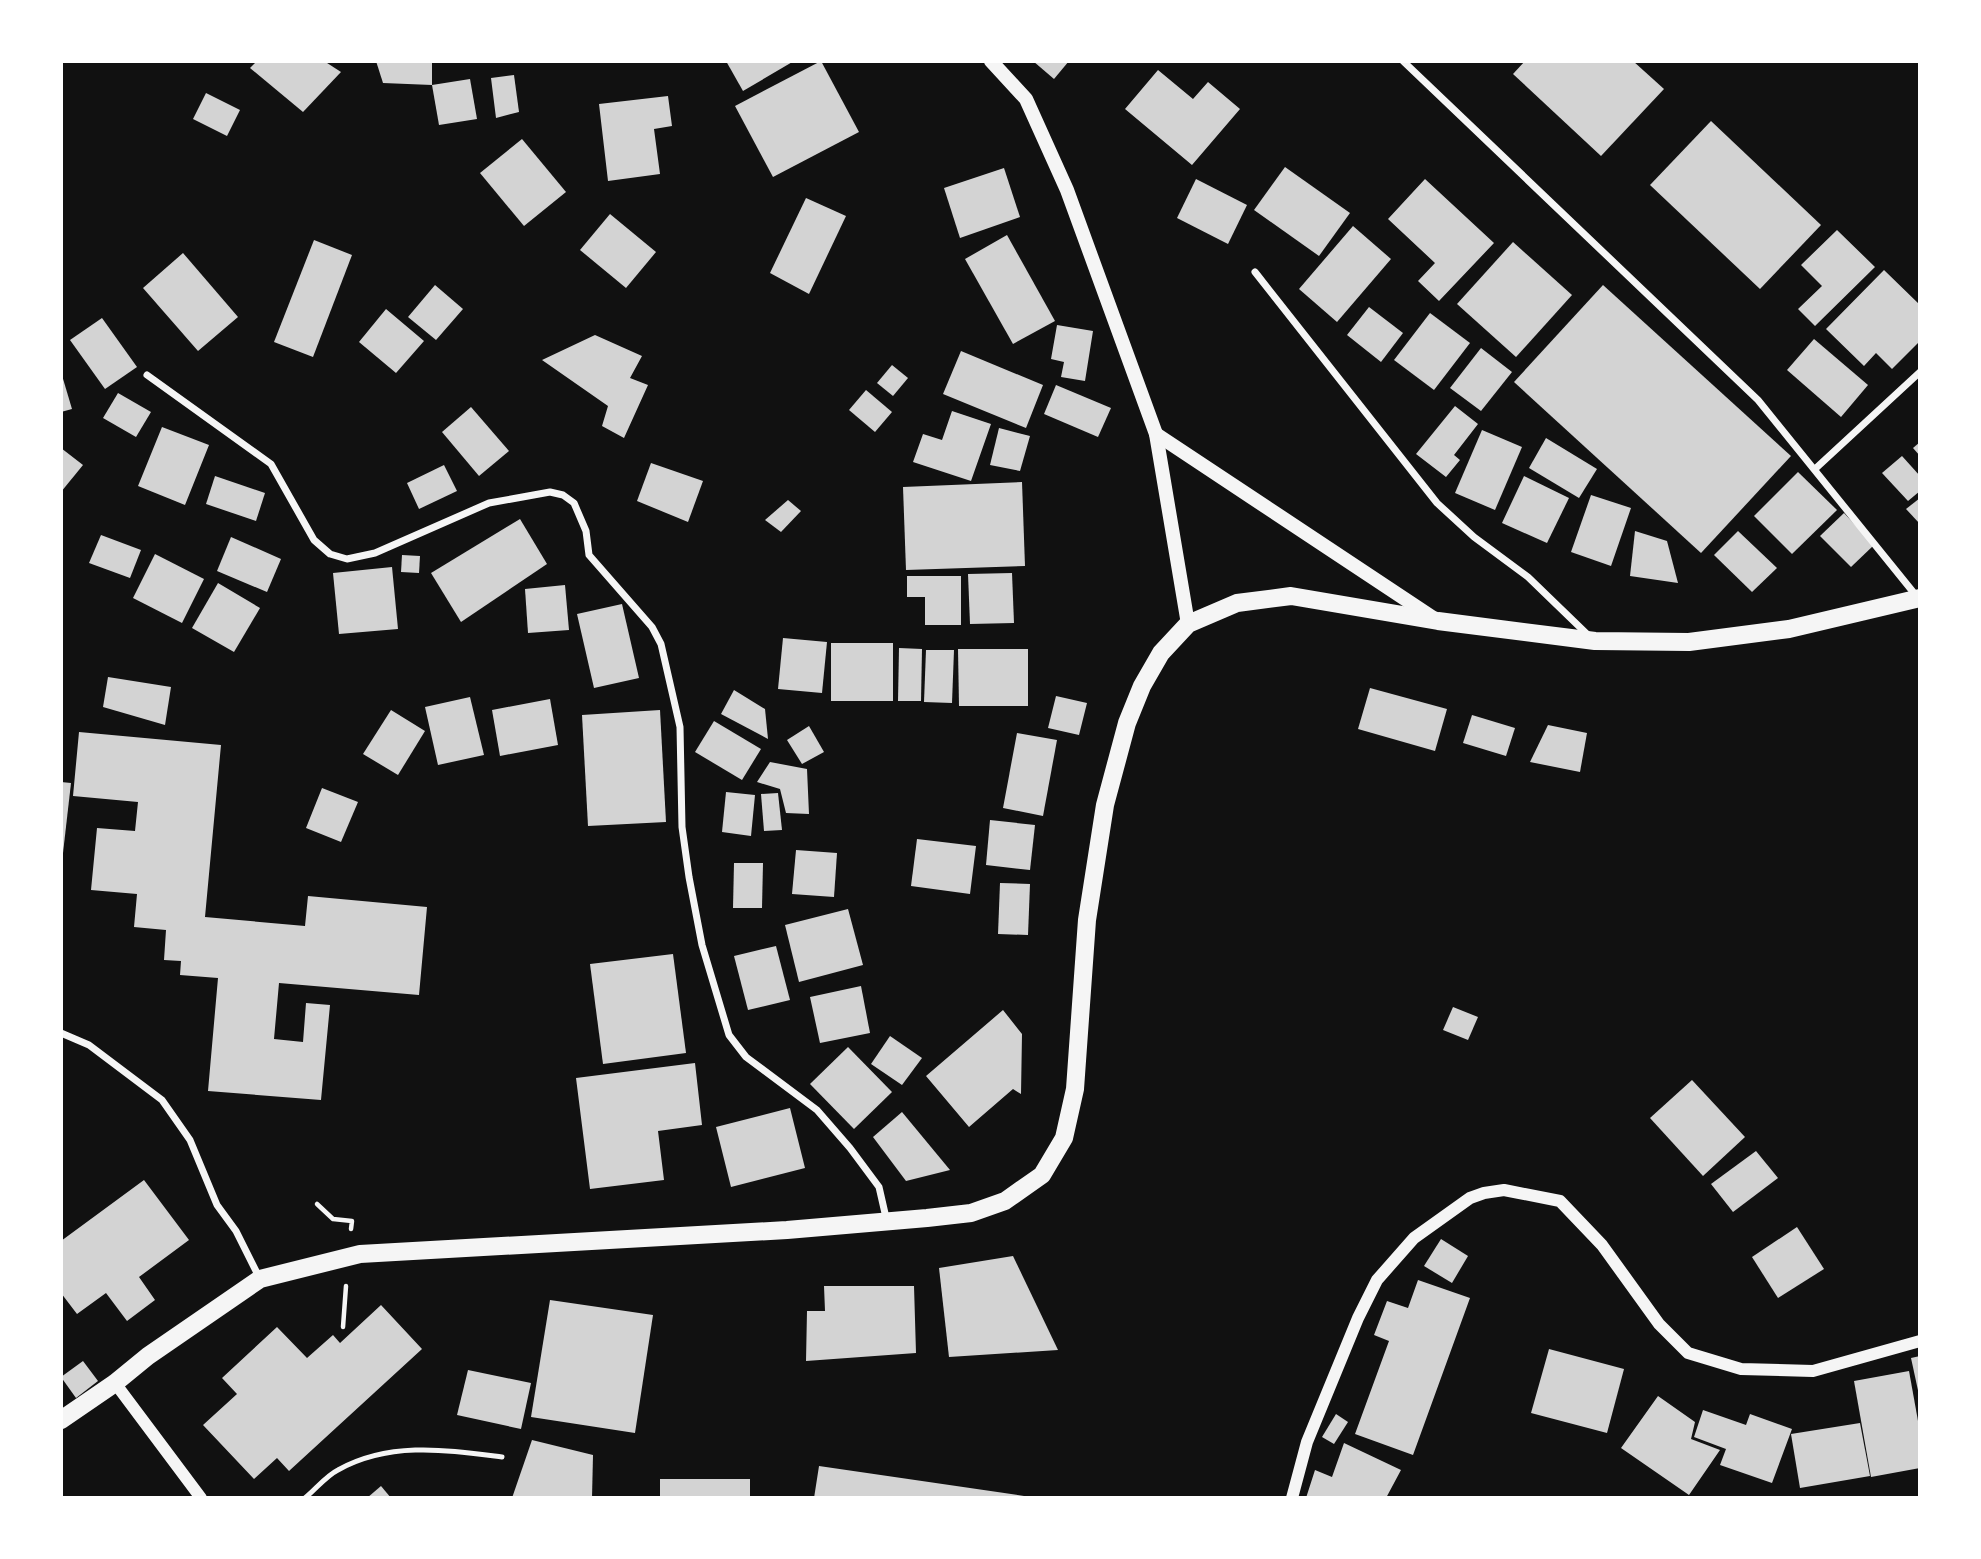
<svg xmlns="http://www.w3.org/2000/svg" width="1981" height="1559" viewBox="0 0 1981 1559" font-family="'Libre Baskerville',serif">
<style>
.building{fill:#d3d3d3}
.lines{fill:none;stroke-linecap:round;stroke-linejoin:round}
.path{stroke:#f5f5f5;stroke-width:4.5}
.service{stroke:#f5f5f5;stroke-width:5}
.minor{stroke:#f5f5f5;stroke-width:7}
.tertiary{stroke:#f5f5f5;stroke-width:12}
.secondary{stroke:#f5f5f5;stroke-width:14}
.primary{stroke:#f5f5f5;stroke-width:18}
</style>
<rect width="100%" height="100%" fill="#111"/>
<g class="building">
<path d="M257,61H324L341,72L303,112L250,68Z"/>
<path d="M376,61H432V85L383,83Z"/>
<path d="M726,61H794L743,91Z"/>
<path d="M821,61L859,132L773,177L735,106Z"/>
<path d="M1033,61H1069L1054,79Z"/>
<path d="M1525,61H1633L1664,89L1601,156L1513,74Z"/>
<path d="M1158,70L1193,99L1208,82L1240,109L1192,165L1125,109Z"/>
<path d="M514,75L519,112L496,118L491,78Z"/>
<path d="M470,79L477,119L439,125L432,85Z"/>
<path d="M206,93L240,110L227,136L193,119Z"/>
<path d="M668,96L672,126L654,129L660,174L608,181L599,104Z"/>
<path d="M1711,121L1821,225L1760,289L1650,185Z"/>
<path d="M522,139L566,192L524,226L480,173Z"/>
<path d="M1285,167L1350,213L1319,256L1254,210Z"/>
<path d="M1004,168L1020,217L960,238L944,188Z"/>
<path d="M1196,179L1247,205L1228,244L1177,218Z"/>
<path d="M1425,179L1494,243L1439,301L1418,281L1435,263L1388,219Z"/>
<path d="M806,198L846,216L809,294L770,273Z"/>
<path d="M610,214L656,252L626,288L580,250Z"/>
<path d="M1353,226L1391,259L1337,322L1299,289Z"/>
<path d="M1837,230L1875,267L1815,326L1798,309L1822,286L1801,265Z"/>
<path d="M1007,235L1055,321L1013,344L965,259Z"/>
<path d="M314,240L352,255L313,357L274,342Z"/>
<path d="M1513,242L1572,295L1516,357L1457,304Z"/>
<path d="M183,253L238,317L198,351L143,288Z"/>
<path d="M1884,270L1920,305V341L1892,369L1876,353L1864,366L1826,329Z"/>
<path d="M435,285L463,309L436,340L408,317Z"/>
<path d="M1603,285L1791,456L1701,553L1514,382Z"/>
<path d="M1369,307L1403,333L1381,362L1347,335Z"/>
<path d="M386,309L424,341L396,373L359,342Z"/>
<path d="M1430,313L1470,343L1434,390L1394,360Z"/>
<path d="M102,318L137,367L105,389L70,340Z"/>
<path d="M1057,325L1093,331L1085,381L1061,377L1064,362L1051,359Z"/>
<path d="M595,335L642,356L630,378L648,385L624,438L602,426L608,406L542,360Z"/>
<path d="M1814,339L1868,385L1841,417L1787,370Z"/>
<path d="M1481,348L1512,372L1481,411L1450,388Z"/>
<path d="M961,351L1043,385L1026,428L943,394Z"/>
<path d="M892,365L908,378L893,396L877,383Z"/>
<path d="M61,372L72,409L61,412Z"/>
<path d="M1056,385L1111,408L1098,437L1044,414Z"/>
<path d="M866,390L892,412L875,432L849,410Z"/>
<path d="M118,393L151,412L136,437L103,418Z"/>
<path d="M1455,406L1478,424L1454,455L1460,460L1446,477L1416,454Z"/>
<path d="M471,407L509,451L479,476L442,432Z"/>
<path d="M952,411L991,424L971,481L913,462L923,434L942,440Z"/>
<path d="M162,427L209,445L185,505L138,486Z"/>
<path d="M999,428L1030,436L1020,471L990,465Z"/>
<path d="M1482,430L1522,447L1495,510L1455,493Z"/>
<path d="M1546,438L1597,469L1579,498L1529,468Z"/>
<path d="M1920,442V456L1913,448Z"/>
<path d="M61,448L83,465L61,492Z"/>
<path d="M1902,456L1920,476V491L1908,501L1882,473Z"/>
<path d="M651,463L703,481L688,522L637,501Z"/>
<path d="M444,465L457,491L419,509L407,483Z"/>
<path d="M1798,472L1837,510L1792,554L1754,516Z"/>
<path d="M215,476L265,493L256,521L206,504Z"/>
<path d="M1524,476L1569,498L1547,543L1502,523Z"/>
<path d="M1022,482L1025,566L906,570L903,487Z"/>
<path d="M1591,495L1631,508L1611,566L1571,552Z"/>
<path d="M1920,498V524L1906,509Z"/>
<path d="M788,500L801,511L781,532L765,520Z"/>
<path d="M1844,513L1874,545L1851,567L1820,536Z"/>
<path d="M520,519L547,564L461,622L431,573Z"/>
<path d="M1635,531L1667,541L1678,583L1630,576Z"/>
<path d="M1738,531L1777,568L1752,592L1714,555Z"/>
<path d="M101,535L141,550L130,578L89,563Z"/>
<path d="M231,537L281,559L267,592L217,571Z"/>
<path d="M155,554L204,579L182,623L133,598Z"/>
<path d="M402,555L420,556L419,573L401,572Z"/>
<path d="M392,567L398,629L339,634L333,573Z"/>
<path d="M1012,573L1014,623L970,624L968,574Z"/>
<path d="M907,576H961V625H925V597H907Z"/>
<path d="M218,583L260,608L234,652L192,628Z"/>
<path d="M565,585L569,630L528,633L525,589Z"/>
<path d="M622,604L639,678L594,688L577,614Z"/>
<path d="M783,638L827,642L822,693L778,689Z"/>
<rect x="831" y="643" width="62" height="58"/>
<path d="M899,648L922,649L921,701H898Z"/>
<path d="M958,649H1028V706H959Z"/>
<path d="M926,650H954L952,703L924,702Z"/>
<path d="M108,677L171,687L165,725L103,707Z"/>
<path d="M1370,688L1447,709L1435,751L1358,729Z"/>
<path d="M734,690L765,709L768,739L721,714Z"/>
<path d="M1056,696L1087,703L1079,735L1048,728Z"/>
<path d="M470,697L484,755L438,765L425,707Z"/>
<path d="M550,699L558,745L500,756L492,710Z"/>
<path d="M391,710L425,731L398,775L363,754Z"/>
<path d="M660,710L666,822L588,826L582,715Z"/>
<path d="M1472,715L1515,728L1506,756L1463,743Z"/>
<path d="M714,721L761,749L742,780L695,752Z"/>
<path d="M1548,725L1587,733L1580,772L1530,762Z"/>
<path d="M809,726L824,752L802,764L787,740Z"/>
<path d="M79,732L221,745L205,917L305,926L308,896L427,907L419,995L279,983L274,1039L303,1042L306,1003L330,1005L321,1100L208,1091L218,978L180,975L181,961L164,960L166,930L134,927L137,894L91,890L97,828L135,831L138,802L73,796Z"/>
<path d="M1017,733L1057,740L1043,816L1003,808Z"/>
<path d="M770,762L807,769L809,814L786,813L780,789L757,782Z"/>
<path d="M61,782L71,783L63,853H61Z"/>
<path d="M322,788L358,802L341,842L306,828Z"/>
<path d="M726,792L755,795L751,836L722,832Z"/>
<path d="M778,793L782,830L764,831L761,794Z"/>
<path d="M990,820L1035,825L1030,870L986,865Z"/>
<path d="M917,839L976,846L970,894L911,886Z"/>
<path d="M796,850L837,853L834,897L792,894Z"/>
<path d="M734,863H763L762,908H733Z"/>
<path d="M1000,883L1030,884L1028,935L998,934Z"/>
<path d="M848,909L863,965L799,982L785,925Z"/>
<path d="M776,946L790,1000L748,1010L734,956Z"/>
<path d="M673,954L686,1053L603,1064L590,964Z"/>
<path d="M861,986L870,1033L820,1043L810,997Z"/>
<path d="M1453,1007L1478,1017L1468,1040L1443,1030Z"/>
<path d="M1003,1010L1022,1034L1021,1094L1013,1089L969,1127L926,1076Z"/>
<path d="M890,1036L922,1058L902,1085L871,1064Z"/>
<path d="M848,1047L892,1092L854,1129L810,1084Z"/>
<path d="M695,1063L702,1125L658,1131L664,1180L590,1189L576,1078Z"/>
<path d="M1692,1080L1745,1137L1703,1176L1650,1118Z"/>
<path d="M790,1108L805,1168L731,1187L716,1127Z"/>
<path d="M902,1112L950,1170L906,1181L873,1137Z"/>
<path d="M1756,1151L1778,1178L1733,1212L1711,1184Z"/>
<path d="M144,1180L189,1240L139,1277L155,1300L127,1321L106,1293L77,1314L61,1293V1241Z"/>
<path d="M1797,1227L1824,1269L1778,1298L1752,1257Z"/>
<path d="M1441,1239L1468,1256L1452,1283L1424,1266Z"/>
<path d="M1013,1256L1058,1350L949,1357L939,1268Z"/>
<path d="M1418,1280L1470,1298L1413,1455L1355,1434L1389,1341L1374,1335L1387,1301L1408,1308Z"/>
<path d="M824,1286H914L916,1353L806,1361L807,1311H825Z"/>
<path d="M550,1300L653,1315L635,1433L531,1417Z"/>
<path d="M381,1305L422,1349L289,1471L277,1458L254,1479L203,1425L237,1394L222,1378L277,1327L307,1358L333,1335L340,1343Z"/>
<path d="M1549,1349L1624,1369L1607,1433L1531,1413Z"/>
<path d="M1920,1356V1394L1919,1395L1911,1358Z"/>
<path d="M83,1361L98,1381L76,1398L61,1377Z"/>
<path d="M468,1370L531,1383L521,1429L457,1415Z"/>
<path d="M1909,1371L1920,1432V1468L1871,1477L1854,1381Z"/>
<path d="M1658,1396L1695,1422L1691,1439L1720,1450L1689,1495L1621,1448Z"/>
<path d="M1703,1410L1746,1425L1750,1414L1792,1429L1772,1483L1720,1465L1726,1449L1694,1437Z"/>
<path d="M1336,1414L1348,1422L1334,1444L1322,1437Z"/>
<path d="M1860,1423L1870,1476L1800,1488L1791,1434Z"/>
<path d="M532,1440L593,1455L592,1498H512Z"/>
<path d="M1344,1443L1401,1470L1386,1498H1306L1315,1470L1332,1477Z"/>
<path d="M819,1466L1024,1496V1498H814Z"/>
<rect x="660" y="1479" width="90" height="19"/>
<path d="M381,1486L391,1498H367Z"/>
</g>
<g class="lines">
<g class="path">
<path d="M317,1204L333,1219L352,1221L351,1229"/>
<path d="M343,1327L346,1286"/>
</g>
<path class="service" d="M305,1498C316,1489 326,1476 338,1470C390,1441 447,1450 502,1457"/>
<g class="minor">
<path d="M1403,61L1758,400L1918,598"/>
<path d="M1255,272L1437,503L1474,537L1528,577L1589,636"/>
<path d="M147,375L271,464L314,540L330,554L347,559L375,553L489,503L550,492L563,495L574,503L586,531L589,555L652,627L661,644L680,727L682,827L689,877L702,945L729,1035L746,1057L817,1110L850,1148L879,1187L887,1222"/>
<path d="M1815,469L1920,372"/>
<path d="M61,1033L89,1045L162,1100L190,1140L217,1205L236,1231L259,1277"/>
</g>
<g class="tertiary">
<path d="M115,1383L201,1498"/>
<path d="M1292,1498L1307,1442L1358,1318L1377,1280L1414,1238L1470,1198L1484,1193L1504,1190L1560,1201L1602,1245L1659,1324L1688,1353L1741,1369L1813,1371L1920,1341"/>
</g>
<g class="secondary">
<path d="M991,61L1026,99L1067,190L1156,434L1188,624"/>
<path d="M1156,434L1435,619"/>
</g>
<path class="primary" d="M61,1420L115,1383L148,1356L260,1279L360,1254L787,1230L927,1218L971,1213L1005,1201L1042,1175L1064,1138L1075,1089L1087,920L1105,805L1127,723L1142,686L1161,653L1188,624L1237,603L1291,596L1438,621L1595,641L1689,642L1789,629L1920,598"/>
</g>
<rect width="1981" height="1559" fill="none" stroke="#ffffff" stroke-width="126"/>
</svg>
